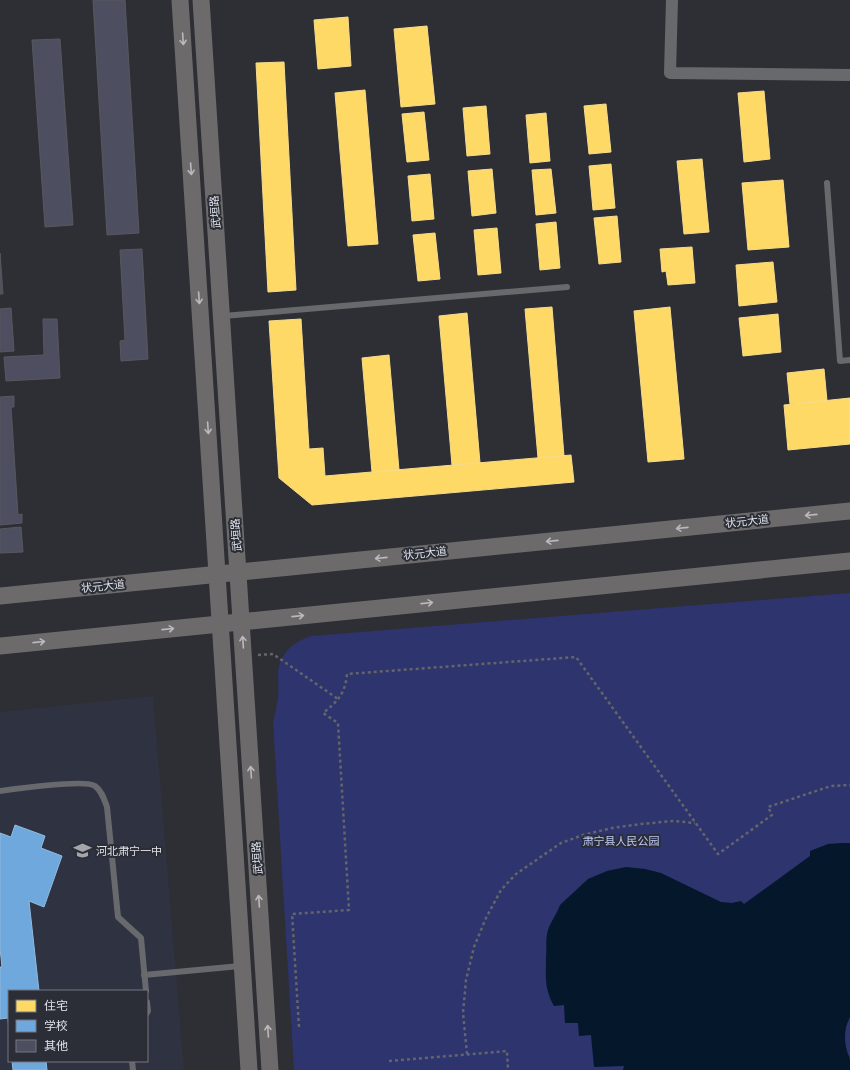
<svg xmlns="http://www.w3.org/2000/svg" width="850" height="1070" viewBox="0 0 850 1070" font-family="Inter,'Noto Sans SC',sans-serif">
<style>
.built{fill:#2f3240;fill-rule:evenodd}
.green{fill:#2d346e}
.water{fill:#05172b}
.homes{fill:#ffd966;stroke:#f6dc8e}
.schools{fill:#6fa8dc;stroke:#92bae0}
.building{fill:#4d4f61;stroke:#57585c}
.lines{fill:none;stroke-linecap:round;stroke-linejoin:round}
.path{stroke:#646569;stroke-width:2.5;stroke-dasharray:3 3;stroke-linecap:butt}
.lane{stroke:#68696d;stroke-width:6}
.street{stroke:#68696d;stroke-width:12}
.secondary{stroke:#6d6a6b;stroke-width:17}
.oneway{stroke:#b9b9be}
.labels{text-anchor:middle;stroke-width:4;stroke-linejoin:round;paint-order:stroke}
.street-label{font-size:11px;fill:#e2e4ea;stroke:#2b2e37}
.park-label{font-size:11px;fill:#bfcaf6;stroke:#2b2e37}
.poi-label{font-size:11px;fill:#e2e4ea;stroke:#2b2e37;text-anchor:start}
</style>
<rect width="100%" height="100%" fill="#2e2f34"/>
<path class="built" d="M153,696L184,1070H0V712ZM9,991H147V1061H9Z"/>
<path class="green" d="M850,593V1070H294L273,722C275,714 277,706 278,697C279,689 278,681 278,673C280,653 293,642 311,636Z"/>
<path class="water" d="M842,843H850V1017C844,1028 844,1040 847,1051C848,1055 850,1057 850,1060C850,1063 850,1067 850,1070H623L624,1066L594,1067L591,1035L579,1036L578,1023H565L564,1005L554,1006C544,988 546,977 546,958C547,948 545,940 548,930C551,921 557,914 560,905L588,879L607,871L626,867L645,869L661,873L721,902L732,903L741,901L744,904L810,856V851L828,844Z"/>
<g class="homes">
<path d="M348,17L351,66L318,69L314,20Z"/>
<path d="M427,26L435,104L401,107L394,29Z"/>
<path d="M284,62L296,290L268,292L256,63Z"/>
<path d="M365,90L378,244L348,246L335,93Z"/>
<path d="M764,91L770,159L744,162L738,93Z"/>
<path d="M606,104L611,152L589,154L584,106Z"/>
<path d="M486,106L490,154L467,156L463,108Z"/>
<path d="M424,112L429,160L407,162L402,114Z"/>
<path d="M546,113L550,161L530,163L526,115Z"/>
<path d="M702,159L709,232L684,234L677,161Z"/>
<path d="M611,164L615,208L593,210L589,166Z"/>
<path d="M492,169L496,213L472,216L468,171Z"/>
<path d="M551,169L556,213L536,215L532,170Z"/>
<path d="M430,174L434,219L412,221L408,176Z"/>
<path d="M783,180L789,247L748,250L742,183Z"/>
<path d="M617,216L621,262L599,264L594,218Z"/>
<path d="M556,222L560,268L540,270L536,224Z"/>
<path d="M497,228L501,273L478,275L474,230Z"/>
<path d="M435,233L440,279L418,281L413,235Z"/>
<path d="M692,247L695,283L668,285L666,271L662,272L660,249Z"/>
<path d="M773,262L777,302L739,306L736,265Z"/>
<path d="M552,307L564,456L538,458L525,309Z"/>
<path d="M670,307L684,459L648,462L634,311Z"/>
<path d="M467,313L480,463L452,465L439,316Z"/>
<path d="M778,314L781,352L743,356L739,318Z"/>
<path d="M301,319L309,449L323,448L325,476L571,455L574,482L312,505L279,478L269,321Z"/>
<path d="M389,355L399,470L372,472L362,358Z"/>
<path d="M824,369L827,401L790,404L787,373Z"/>
<path d="M850,398V444L788,450L784,405Z"/>
</g>
<g class="schools">
<path d="M15,825L45,836L41,848L62,856L44,907L29,901L39,991H9V1031L8,1018L0,1019V967H2L0,948V833L11,837Z"/>
<path d="M12,1061H46L47,1070H13Z"/>
</g>
<g class="building">
<path d="M93,0H125L139,233L107,235Z"/>
<path d="M60,39L73,225L45,227L32,40Z"/>
<path d="M142,249L148,359L121,361L120,341L125,340L120,250Z"/>
<path d="M0,253L3,294H0Z"/>
<path d="M11,308L14,351L0,352V309Z"/>
<path d="M43,319H57L60,378L6,381L4,357L44,355Z"/>
<path d="M14,396V407H11L18,515L22,514V523L0,525V397Z"/>
<path d="M21,527L23,552L0,553V529Z"/>
</g>
<g class="lines">
<g class="path">
<path d="M258,655L273,654L338,699"/>
<path d="M299,1027L292,914L349,910L338,723L323,713C338,701 345,694 347,674L576,657L718,854L772,815L768,807L831,786L850,785"/>
<path d="M467,1054L463,1013L466,980L474,947L486,918L501,890L516,874L561,843L583,835L612,828L641,824L673,821L695,823"/>
<path d="M389,1061L507,1051L508,1070"/>
</g>
<g class="lane">
<path d="M827,183L840,361L850,360"/>
<path d="M223,316L567,287"/>
<path d="M0,791C15,789 86,779 95,786C102,791 104,799 107,807L118,917L141,938L146,991"/>
<path d="M144,975L240,966"/>
<path d="M147,1002L148,1011L147,1013"/>
<path d="M132,1061L133,1070"/>
</g>
<path class="street" d="M672,0L670,73L850,75"/>
<g class="secondary">
<path d="M180,0L249,1070"/>
<path d="M201,0L270,1070"/>
<path d="M0,596L850,511"/>
<path d="M0,646L850,561"/>
</g>
</g>
<defs><path id="oneway-shaft" d="M-6 0H5M1.5-3L5.5 0L1.5 3" fill="none" stroke-width="1.6" stroke-linecap="round" stroke-linejoin="round"/></defs>
<g class="oneway">
<use href="#oneway-shaft" transform="translate(183 39) rotate(86)"/>
<use href="#oneway-shaft" transform="translate(191 169) rotate(86)"/>
<use href="#oneway-shaft" transform="translate(199 298) rotate(86)"/>
<use href="#oneway-shaft" transform="translate(208 428) rotate(86)"/>
<use href="#oneway-shaft" transform="translate(811 515) rotate(174)"/>
<use href="#oneway-shaft" transform="translate(682 528) rotate(174)"/>
<use href="#oneway-shaft" transform="translate(552 541) rotate(174)"/>
<use href="#oneway-shaft" transform="translate(381 558) rotate(174)"/>
<use href="#oneway-shaft" transform="translate(427 603) rotate(-6)"/>
<use href="#oneway-shaft" transform="translate(298 616) rotate(-6)"/>
<use href="#oneway-shaft" transform="translate(168 629) rotate(-6)"/>
<use href="#oneway-shaft" transform="translate(39 642) rotate(-6)"/>
<use href="#oneway-shaft" transform="translate(243 642) rotate(-94)"/>
<use href="#oneway-shaft" transform="translate(251 772) rotate(-94)"/>
<use href="#oneway-shaft" transform="translate(259 901) rotate(-94)"/>
<use href="#oneway-shaft" transform="translate(268 1031) rotate(-94)"/>
</g>
<defs>
<symbol id="school-bare" viewBox="-9 -9 18 18"><path d="M0-5L7-2L0 1L-7-2ZM-4 1L0 2.5L4 1V4Q0 6-4 4Z" fill="#a3a5aa" stroke="#2b2e37" stroke-width="2.5" paint-order="stroke"/></symbol>
</defs>
<g fill-rule="evenodd">
<use href="#school-bare" x="70" y="838" width="25" height="25"/>
</g>
<g class="labels">
<g class="street-label">
<text transform="translate(215 212) rotate(-94)" y="4">武垣路</text>
<text transform="translate(747 521) rotate(-6)" y="4">状元大道</text>
<text transform="translate(236 535) rotate(-94)" y="4">武垣路</text>
<text transform="translate(425 553) rotate(-6)" y="4">状元大道</text>
<text transform="translate(103 586) rotate(-6)" y="4">状元大道</text>
<text transform="translate(257 858) rotate(-94)" y="4">武垣路</text>
</g>
<g class="park-label">
<text x="621" y="845">肃宁县人民公园</text>
</g>
<g class="poi-label">
<text x="96" y="855">河北肃宁一中</text>
</g>
</g>
<rect x="8" y="990" width="140" height="72" fill="#2b2e37" stroke="#74777f"/>
<rect x="16" y="1000" width="20" height="12" fill="#ffd966" stroke="#74777f"/>
<text x="44" y="1010" font-size="12" fill="#e2e4ea">住宅</text>
<rect x="16" y="1020" width="20" height="12" fill="#6fa8dc" stroke="#74777f"/>
<text x="44" y="1030" font-size="12" fill="#e2e4ea">学校</text>
<rect x="16" y="1040" width="20" height="12" fill="#4d4f61" stroke="#74777f"/>
<text x="44" y="1050" font-size="12" fill="#e2e4ea">其他</text>
</svg>
